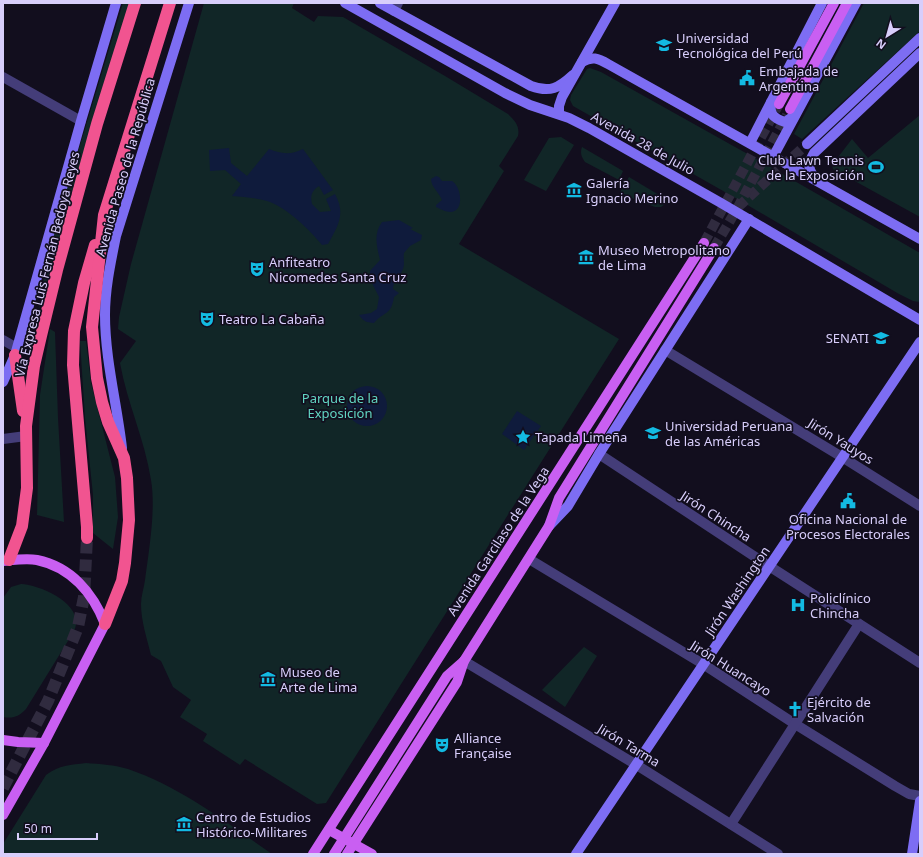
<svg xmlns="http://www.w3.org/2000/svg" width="923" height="857" viewBox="0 0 923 857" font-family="'Noto Sans',sans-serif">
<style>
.green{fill:#112627}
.water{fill:#0f1b3c}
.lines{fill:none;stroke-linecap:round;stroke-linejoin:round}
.secondary-tunnel{stroke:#302b3f;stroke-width:10;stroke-dasharray:10 5;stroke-linecap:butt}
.primary-tunnel{stroke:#302b3f;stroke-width:10;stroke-dasharray:10 5;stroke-linecap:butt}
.highway-tunnel{stroke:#302b3f;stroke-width:12;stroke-dasharray:12 6;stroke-linecap:butt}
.street{stroke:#443d79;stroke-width:10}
.secondary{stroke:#7d6df3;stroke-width:10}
.primary{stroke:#c95ff2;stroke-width:10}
.highway{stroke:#f15490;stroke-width:12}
.labels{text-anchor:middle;stroke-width:3.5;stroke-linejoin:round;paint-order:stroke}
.poi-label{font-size:13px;fill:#d8cefb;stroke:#120e1e;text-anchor:start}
.street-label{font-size:13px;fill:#d8cefb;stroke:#120e1e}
.park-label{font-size:13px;fill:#61d4c2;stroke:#120e1e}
</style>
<rect width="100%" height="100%" fill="#120e1e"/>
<g class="green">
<path d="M123,3H131L38,312L49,248Z"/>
<path d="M204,3H294L292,8L314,22L318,16L343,17L445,76L508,114C515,121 520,126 518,136L499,166L504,171L459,244L619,339L326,803L317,804L245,759L240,765L203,741L207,734L180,717L191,700L173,687L161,661L151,655C147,639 141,621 141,604C141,596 144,588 145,580C149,550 156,509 151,480C145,440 127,403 120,363L136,341L118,329L119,317L131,264Z"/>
<path d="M864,3H920V31L802,139L794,134Z"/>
<path d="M590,68L601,72L753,157L920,253V302L913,301L899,294L732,196L573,106L570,100L571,95L587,69Z"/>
<path d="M920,115V217L833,169L832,165L852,139L868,158Z"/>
<path d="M561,137L574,145L546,191L524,180L549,138Z"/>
<path d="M582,147L623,171L619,180L585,162C581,156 580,153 582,147Z"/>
<path d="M629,177L669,201L661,207H655L634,199L620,192Z"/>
<path d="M50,329L55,332L58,418L64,522L37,515L40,395Z"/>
<path d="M80,341H86L91,383L115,477L118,517L113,549L93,533V495L85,418Z"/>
<path d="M21,584C39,585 78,601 76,624C76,628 73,632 71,636L26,709C19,716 14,719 3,717V598L11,587Z"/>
<path d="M584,647L597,656L565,707L542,690Z"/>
<path d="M86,763C100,764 115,765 128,769C181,787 227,823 272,854H3V844L46,775C59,765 71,765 86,763Z"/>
</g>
<g class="water">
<path d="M229,148L231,163L247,176L269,149C281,154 291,155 303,149L333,190L324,195L319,186C312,190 310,196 312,204L320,212L331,211L326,199L335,194C346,214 338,226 328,244L322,245C310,230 288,209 270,202C258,198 245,197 232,196L241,184L225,170L210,171L209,150Z"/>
<path d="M436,176L439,177L442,181H452C461,186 465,211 451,212C445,212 441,209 436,207V205L442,200C439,192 431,187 431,179Z"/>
<path d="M399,220L413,228L410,229L422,235L421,240L410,246L404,253C403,259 405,263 403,269C400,277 393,280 393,289L399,293L394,297C391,316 384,311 374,323C366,322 364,322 359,315L371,313L377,309L379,297L370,279V271L380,260C377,247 373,234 382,222Z"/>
<circle cx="367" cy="406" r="20"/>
<path d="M517,411L541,426L524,450L502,434Z"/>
</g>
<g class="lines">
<path class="secondary-tunnel" d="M738,207L807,144"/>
<g class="primary-tunnel">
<path d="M704,243L779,104"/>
<path d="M714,248L738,207L787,115"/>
</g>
<path class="highway-tunnel" d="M3,788L48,701L78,627L84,597L87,538"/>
<g class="street">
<path d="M394,11L398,3"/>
<path d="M3,77L81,121"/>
<path d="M3,340L17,348"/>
<path d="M665,350L842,457L920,506"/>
<path d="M3,439L26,436"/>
<path d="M599,454L769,566L920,663"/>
<path d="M529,559L703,664L795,724L895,786L909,794L920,796"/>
<path d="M464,661L635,764L778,854"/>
<path d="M731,824L859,624"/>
</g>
<g class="secondary">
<path d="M345,3L505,93L530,105L569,118L589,128L721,203L920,320"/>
<path d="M380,3L531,86C550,93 559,88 573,75"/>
<path d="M582,62C592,56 598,58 608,64L920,239"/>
<path d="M771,102C769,114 773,118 785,122L795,115"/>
<path d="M559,114V106L562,97L615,3"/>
<path d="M750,143L822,3"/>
<path d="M807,144L920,38"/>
<path d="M773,157L856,3"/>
<path d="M817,180C808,170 807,165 814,153L920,53"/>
<path d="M3,382L15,355L81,121L116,3"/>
<path d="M122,448C117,404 105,359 105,315C105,288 111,261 116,236L189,3"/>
<path d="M549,526L568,506L599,454L749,219"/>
<path d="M576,854L920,342"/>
<path d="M912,854L920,801"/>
</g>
<g class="primary">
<path d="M779,104L834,3"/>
<path d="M790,109L847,3"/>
<path d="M3,561C14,560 26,558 37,560C71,567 93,593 105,624L44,743L3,815"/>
<path d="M3,740L18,742L44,743"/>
<path d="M329,830L372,854"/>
<path d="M313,854L704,243"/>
<path d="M334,854L447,676L464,661"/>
<path d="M347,854L457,682L464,661L549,526L559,498L714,248"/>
</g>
<g class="highway">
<path d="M15,355L23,411"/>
<path d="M87,538V527L73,365L74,331L84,283L95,245"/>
<path d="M9,560L22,526L27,488L26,426L34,366L41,336L57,270L97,124L135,3"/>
<path d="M105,624L122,581L125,563L129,520L127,478L124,458L108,422L102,402L97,378L92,327L104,215L170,3"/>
</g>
</g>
<defs>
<symbol id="university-bare" viewBox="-9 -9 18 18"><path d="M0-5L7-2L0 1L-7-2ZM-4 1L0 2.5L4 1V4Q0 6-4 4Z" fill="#13bae2" stroke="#120e1e" stroke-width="2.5" paint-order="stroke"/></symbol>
<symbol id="civic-bare" viewBox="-9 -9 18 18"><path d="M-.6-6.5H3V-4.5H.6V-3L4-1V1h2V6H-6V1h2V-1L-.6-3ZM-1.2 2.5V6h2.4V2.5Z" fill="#13bae2" stroke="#120e1e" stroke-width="2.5" paint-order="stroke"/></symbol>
<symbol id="stadium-bare" viewBox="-9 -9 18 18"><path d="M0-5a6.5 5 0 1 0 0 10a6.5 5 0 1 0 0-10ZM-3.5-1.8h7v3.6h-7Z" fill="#13bae2" stroke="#120e1e" stroke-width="2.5" paint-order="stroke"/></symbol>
<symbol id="museum-bare" viewBox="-9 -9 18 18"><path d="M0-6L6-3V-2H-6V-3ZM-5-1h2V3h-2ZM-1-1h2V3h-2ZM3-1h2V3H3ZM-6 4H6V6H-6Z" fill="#13bae2" stroke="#120e1e" stroke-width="2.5" paint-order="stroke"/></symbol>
<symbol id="theatre-bare" viewBox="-9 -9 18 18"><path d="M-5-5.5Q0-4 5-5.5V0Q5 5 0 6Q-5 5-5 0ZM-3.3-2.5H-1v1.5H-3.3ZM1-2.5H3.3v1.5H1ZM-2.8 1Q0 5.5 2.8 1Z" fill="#13bae2" stroke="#120e1e" stroke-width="2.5" paint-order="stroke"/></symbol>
<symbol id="sight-bare" viewBox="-9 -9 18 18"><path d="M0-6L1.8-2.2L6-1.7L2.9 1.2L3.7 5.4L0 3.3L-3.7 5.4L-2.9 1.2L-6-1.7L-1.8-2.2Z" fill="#13bae2" stroke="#120e1e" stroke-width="2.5" paint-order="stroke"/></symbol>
<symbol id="hospital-bare" viewBox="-9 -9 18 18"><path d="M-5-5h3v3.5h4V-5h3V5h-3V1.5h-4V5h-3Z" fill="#13bae2" stroke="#120e1e" stroke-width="2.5" paint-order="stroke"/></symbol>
<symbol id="church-bare" viewBox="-9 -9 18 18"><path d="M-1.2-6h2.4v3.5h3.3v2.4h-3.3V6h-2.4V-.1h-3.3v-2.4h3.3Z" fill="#13bae2" stroke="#120e1e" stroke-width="2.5" paint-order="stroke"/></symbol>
</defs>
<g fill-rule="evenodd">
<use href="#university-bare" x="653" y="34" width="22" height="22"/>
<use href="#civic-bare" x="736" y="67" width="22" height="22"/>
<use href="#stadium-bare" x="865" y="156" width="22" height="22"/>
<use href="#museum-bare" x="563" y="179" width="22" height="22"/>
<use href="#museum-bare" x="575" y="246" width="22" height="22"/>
<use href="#theatre-bare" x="246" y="258" width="22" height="22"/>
<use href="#theatre-bare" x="196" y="308" width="22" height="22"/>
<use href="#university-bare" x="870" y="327" width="22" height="22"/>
<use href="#university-bare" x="642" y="422" width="22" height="22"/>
<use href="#sight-bare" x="512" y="426" width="22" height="22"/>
<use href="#civic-bare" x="837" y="490" width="22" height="22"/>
<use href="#hospital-bare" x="787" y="594" width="22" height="22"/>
<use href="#museum-bare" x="257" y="668" width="22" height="22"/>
<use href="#church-bare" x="784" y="698" width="22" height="22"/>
<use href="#theatre-bare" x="431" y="734" width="22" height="22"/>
<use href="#museum-bare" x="173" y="813" width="22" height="22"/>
</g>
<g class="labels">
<g class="poi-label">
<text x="676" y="43">Universidad<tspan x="676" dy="15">Tecnológica del Perú</tspan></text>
<text x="759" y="76">Embajada de<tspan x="759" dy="15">Argentina</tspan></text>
<text x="864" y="165" text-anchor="end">Club Lawn Tennis<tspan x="864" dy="15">de la Exposición</tspan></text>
<text x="586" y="188">Galería<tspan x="586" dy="15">Ignacio Merino</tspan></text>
<text x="598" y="255">Museo Metropolitano<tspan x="598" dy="15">de Lima</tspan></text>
<text x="269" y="267">Anfiteatro<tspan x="269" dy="15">Nicomedes Santa Cruz</tspan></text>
<text x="219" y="324">Teatro La Cabaña</text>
<text x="869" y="343" text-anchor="end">SENATI</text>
<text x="665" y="431">Universidad Peruana<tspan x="665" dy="15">de las Américas</tspan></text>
<text x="535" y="442">Tapada Limeña</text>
<text x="848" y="524" text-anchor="middle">Oficina Nacional de<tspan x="848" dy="15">Procesos Electorales</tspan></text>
<text x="810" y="603">Policlínico<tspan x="810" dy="15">Chincha</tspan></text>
<text x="280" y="677">Museo de<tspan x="280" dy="15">Arte de Lima</tspan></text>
<text x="807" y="707">Ejército de<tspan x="807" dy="15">Salvación</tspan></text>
<text x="454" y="743">Alliance<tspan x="454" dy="15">Française</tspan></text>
<text x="196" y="822">Centro de Estudios<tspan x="196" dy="15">Histórico-Militares</tspan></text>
</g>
<g class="street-label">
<text transform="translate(643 143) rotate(29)" y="5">Avenida 28 de Julio</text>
<text transform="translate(125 167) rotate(-74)" y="5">Avenida Paseo de la República</text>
<text transform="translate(47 264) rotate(-76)" y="5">Vía Expresa Luis Fernán Bedoya Reyes</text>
<text transform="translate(841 441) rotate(32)" y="5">Jirón Yauyos</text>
<text transform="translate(716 516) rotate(33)" y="5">Jirón Chincha</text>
<text transform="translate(498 541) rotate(-57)" y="5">Avenida Garcilaso de la Vega</text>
<text transform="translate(737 591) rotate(-56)" y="5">Jirón Washington</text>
<text transform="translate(731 668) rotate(32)" y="5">Jirón Huancayo</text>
<text transform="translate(629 745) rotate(31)" y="5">Jirón Tarma</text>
</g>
<g class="park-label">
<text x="340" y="403">Parque de la<tspan x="340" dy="15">Exposición</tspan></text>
</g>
</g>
<rect width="923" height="857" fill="none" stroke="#d8cefb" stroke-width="8"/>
<g transform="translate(887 36) rotate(217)" stroke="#120e1e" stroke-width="3" paint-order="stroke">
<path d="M0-3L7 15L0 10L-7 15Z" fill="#d8cefb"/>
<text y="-6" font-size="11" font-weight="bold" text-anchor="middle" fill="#d8cefb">N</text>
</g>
<path d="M18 833v6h79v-6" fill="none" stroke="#d8cefb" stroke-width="2"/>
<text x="24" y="833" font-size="12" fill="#d8cefb" stroke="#120e1e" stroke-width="3" paint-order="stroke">50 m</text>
</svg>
